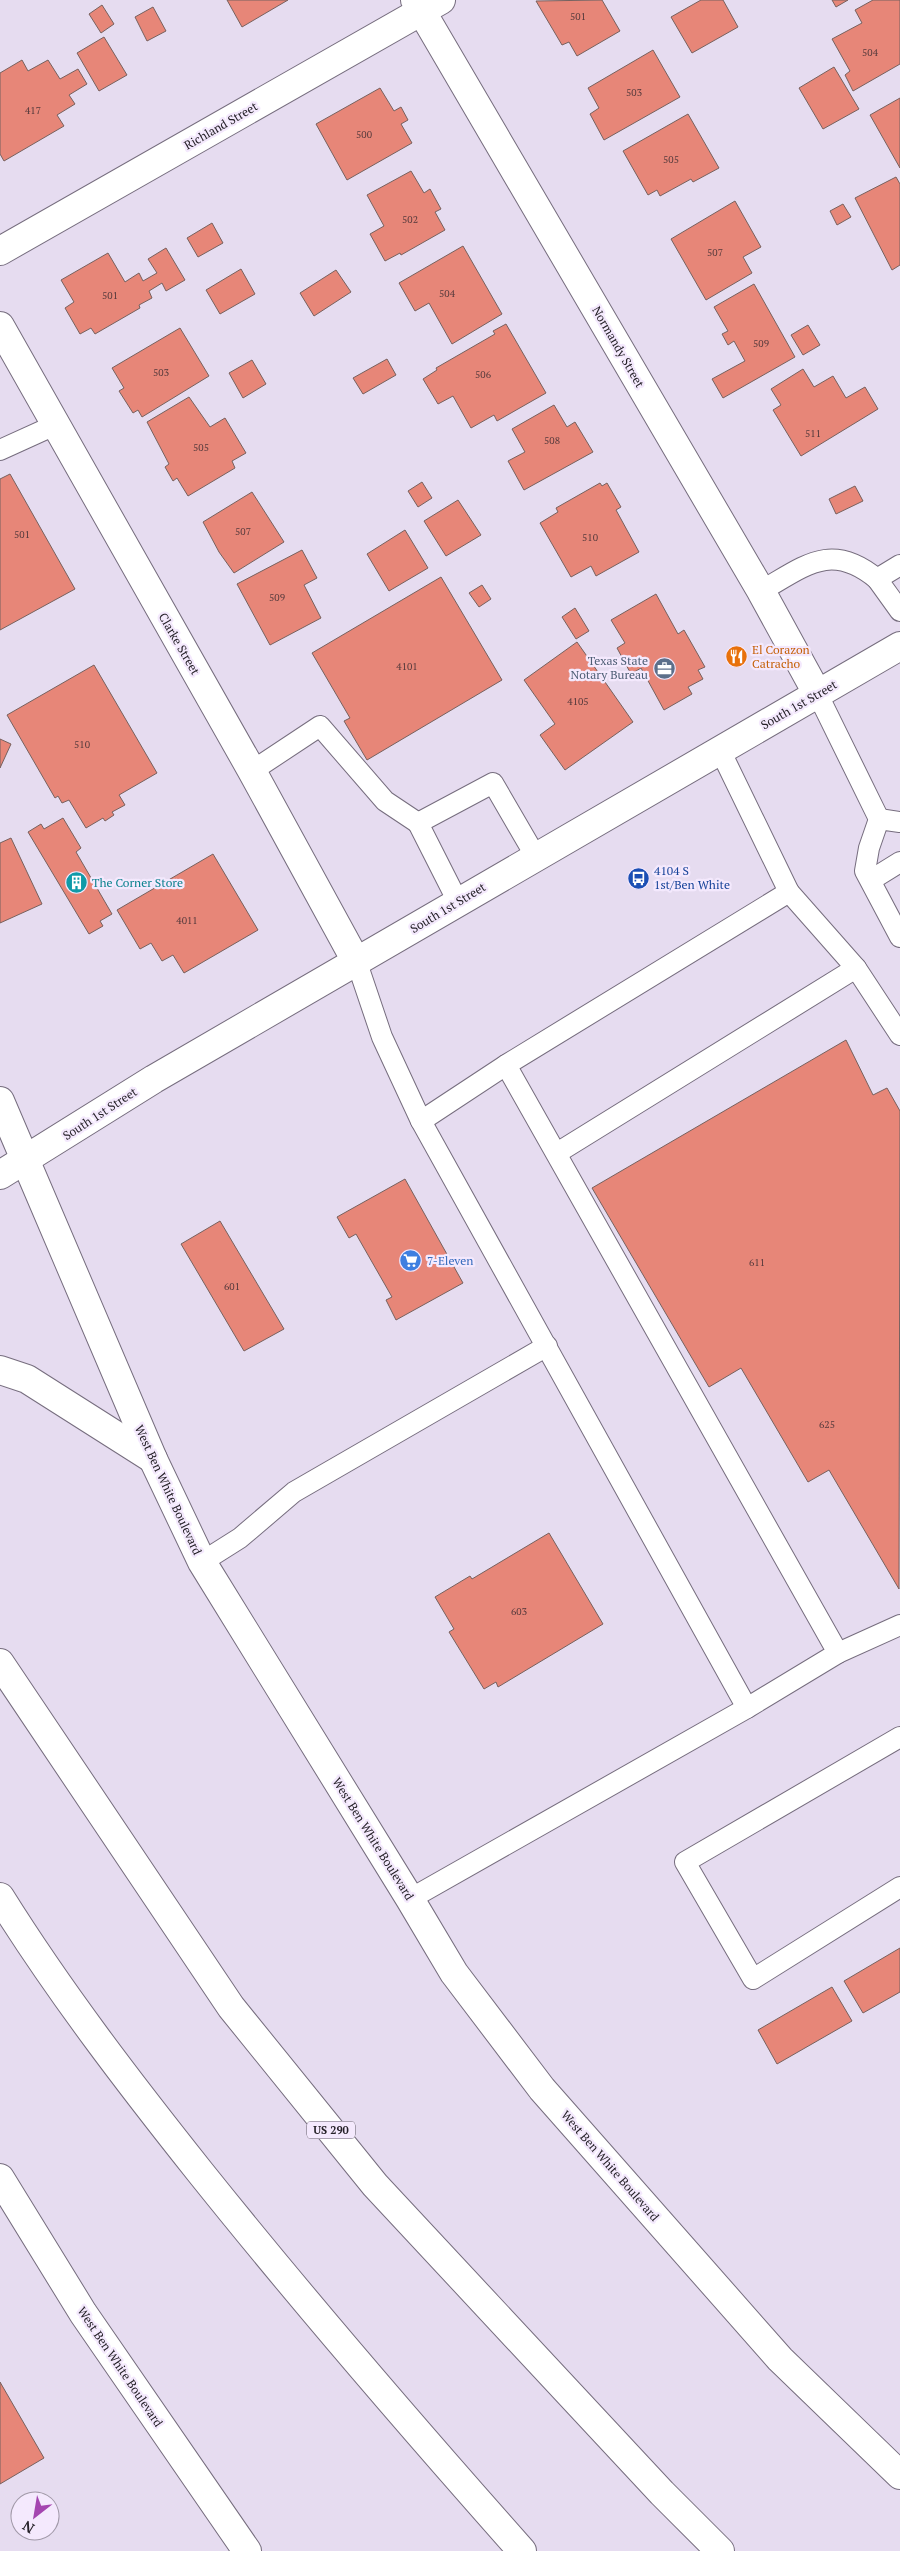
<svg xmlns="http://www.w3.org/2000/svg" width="900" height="2551" viewBox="0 0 900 2551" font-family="'PT Serif',serif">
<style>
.building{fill:#e78678;stroke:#77615e}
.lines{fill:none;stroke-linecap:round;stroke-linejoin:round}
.lane-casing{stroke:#766d7e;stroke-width:22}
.street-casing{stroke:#766d7e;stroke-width:30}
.secondary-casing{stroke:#766d7e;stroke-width:30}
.highway-casing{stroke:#766d7e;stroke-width:30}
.lane{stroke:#fff;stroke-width:20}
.street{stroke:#fff;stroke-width:28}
.secondary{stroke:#fff;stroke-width:28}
.highway{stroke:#fff;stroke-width:28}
.labels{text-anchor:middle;stroke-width:4.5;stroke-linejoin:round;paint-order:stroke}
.number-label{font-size:10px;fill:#563a3c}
.shield{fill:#f4e9fd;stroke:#635d68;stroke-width:1}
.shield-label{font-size:11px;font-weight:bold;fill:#252128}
.street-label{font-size:12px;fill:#252128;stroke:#f4e9fd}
.food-label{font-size:12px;fill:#c56008;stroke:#f4e9fd;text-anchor:start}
.service-label{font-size:12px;fill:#4e5e75;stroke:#f4e9fd;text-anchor:end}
.transit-label{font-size:12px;fill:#164399;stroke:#f4e9fd;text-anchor:start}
.culture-label{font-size:12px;fill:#0d838f;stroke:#f4e9fd;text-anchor:start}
.shop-label{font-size:12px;fill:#366cbe;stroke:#f4e9fd;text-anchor:start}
</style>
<rect width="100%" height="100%" fill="#e6dcf0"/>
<g class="building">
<path d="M227,0H288L242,27Z"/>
<path d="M602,0L620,31L577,56L569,42L562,45L536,1Z"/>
<path d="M701,0H723L738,27L692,53L671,17Z"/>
<path d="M832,0H848L836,7Z"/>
<path d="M873,0H900V64L853,91L845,75L850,71L832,39L862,23L855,10Z"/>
<path d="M102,5L114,24L101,33L89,14Z"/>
<path d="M153,7L166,31L147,41L135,17Z"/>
<path d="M104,37L127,75L99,91L77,53Z"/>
<path d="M653,50L680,97L604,140L590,114L599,108L588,88Z"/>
<path d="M22,60L28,71L48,60L60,79L78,69L87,84L69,95L75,104L57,115L64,126L4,161L0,154V73Z"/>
<path d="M834,67L859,109L823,129L799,88Z"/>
<path d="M380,88L394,111L401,107L408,120L401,124L412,143L347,180L316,124Z"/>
<path d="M900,98V168L870,115Z"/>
<path d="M688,114L719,168L693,182L691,179L660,196L657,190L648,195L623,151Z"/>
<path d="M411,171L424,193L430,189L441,209L435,212L445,230L401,255L400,253L385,261L370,234L384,226L367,195Z"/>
<path d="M896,177L900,184V265L892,270L855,198Z"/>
<path d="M735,201L761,247L743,257L752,273L706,300L671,239Z"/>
<path d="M843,204L851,217L837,225L830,211Z"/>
<path d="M212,223L223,243L198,257L187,238Z"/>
<path d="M463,246L502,314L452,344L429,303L415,311L399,283Z"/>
<path d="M166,248L185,280L166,291L162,283L149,291L152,298L139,305L140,308L95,334L91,328L80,334L65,308L74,302L61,280L108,253L125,282L139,273L143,281L157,273L148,259Z"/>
<path d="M241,269L255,294L220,314L206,290Z"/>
<path d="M336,270L351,292L314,316L300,293Z"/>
<path d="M754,284L795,357L723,398L712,379L745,361L734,341L728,345L722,334L728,331L714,307Z"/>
<path d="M506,324L546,393L497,421L494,415L471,428L453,396L438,404L423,379L437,370L436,368L495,334L493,331Z"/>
<path d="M808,325L820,345L803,355L791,335Z"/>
<path d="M180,328L209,376L142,417L138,410L133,413L119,391L124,388L112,368Z"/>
<path d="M387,359L396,375L363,394L353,378Z"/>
<path d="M252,360L266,384L243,398L229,373Z"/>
<path d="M803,369L814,387L833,376L846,398L865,387L878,409L801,456L773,410L781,405L771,389Z"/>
<path d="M189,397L210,427L225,418L246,453L232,461L235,468L188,496L177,478L173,481L165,467L169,464L147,422Z"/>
<path d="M554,405L567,427L575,422L593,452L524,490L508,461L525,452L512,429Z"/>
<path d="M10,474L75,589L0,630V479Z"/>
<path d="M422,482L432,498L418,507L408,491Z"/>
<path d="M600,483L602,486L607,483L621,507L616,510L639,552L596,576L591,566L571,577L540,523L558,512L556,508Z"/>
<path d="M855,486L863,501L836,514L829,499Z"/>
<path d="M252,492L284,542L234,573L219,552L203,522Z"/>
<path d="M458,500L481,535L446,556L424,521Z"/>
<path d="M405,530L428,568L389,591L367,554Z"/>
<path d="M302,550L317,578L304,585L321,618L270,645L237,584Z"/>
<path d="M441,577L502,680L367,760L344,721L350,718L312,653Z"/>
<path d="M482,585L491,599L479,607L469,593Z"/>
<path d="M656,594L678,634L684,630L705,667L698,670L703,679L688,687L692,694L664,710L641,668L631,674L617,648L625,643L611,620Z"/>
<path d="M575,608L589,631L576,639L562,617Z"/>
<path d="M577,642L633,722L565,770L540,735L555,724L524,680Z"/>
<path d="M94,665L157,773L119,795L125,805L112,812L114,815L105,821L103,818L86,828L69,800L62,803L58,796L55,798L7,715Z"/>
<path d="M0,739L11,744L0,768Z"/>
<path d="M63,818L81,848L76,852L112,914L100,921L103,926L89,934L28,832L41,824L44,829Z"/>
<path d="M11,838L42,904L0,923V843Z"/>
<path d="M213,854L258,930L184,973L173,955L162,961L151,943L140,949L117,910Z"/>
<path d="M846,1040L873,1095L887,1088L900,1111L899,1589L829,1470L808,1482L741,1368L709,1387L592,1188Z"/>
<path d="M405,1179L463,1283L396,1320L386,1300L392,1297L356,1234L349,1238L337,1217Z"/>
<path d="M220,1221L284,1329L244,1351L181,1244Z"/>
<path d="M549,1533L603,1624L498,1687L496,1682L484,1689L449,1632L454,1629L435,1597L470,1576L472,1579Z"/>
<path d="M900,1948V1992L863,2013L844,1981Z"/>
<path d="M832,1987L852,2021L777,2064L758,2030Z"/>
<path d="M0,2382L44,2458L0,2484Z"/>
</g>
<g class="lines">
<defs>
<g id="lane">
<path d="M0,450L55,425"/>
<path d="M877,579L900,611"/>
<path d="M761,591C805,566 831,541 877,579L900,565"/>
<path d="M818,695L879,819"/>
<path d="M252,771L320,726L385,801L418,823"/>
<path d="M900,822L879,819L869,848L865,871L900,937"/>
<path d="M871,880L900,862"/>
<path d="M458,902L418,823L493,783L536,857"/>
<path d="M357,963L382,1037L421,1121L747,1708"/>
<path d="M856,968L900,1035"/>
<path d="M421,1121L506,1065"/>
<path d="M557,1153L856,968L789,892"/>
<path d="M202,1562L240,1538L294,1492L547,1346"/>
<path d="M838,1653L900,1625"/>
<path d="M900,1737L685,1862L753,1979L900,1887"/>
<path d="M410,1899L747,1708L838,1653L506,1065L789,892L720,750"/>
</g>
<g id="street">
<path d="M415,0L761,591L818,695"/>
<path d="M0,251L441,0"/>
<path d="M0,326L252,771L357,963"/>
</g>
<g id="secondary">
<path d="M0,1101L153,1459L202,1562L410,1899L454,1973L542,2089L780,2359L900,2475"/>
<path d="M0,1175L154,1079L900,646"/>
<path d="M0,1370L27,1379L153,1459"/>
<path d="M0,2178L83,2313L247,2551"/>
</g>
<g id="highway">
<path d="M0,1663L231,2007L375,2185L662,2493L720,2551"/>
<path d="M0,1897C60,1993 130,2084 200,2172C304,2302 412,2427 522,2551"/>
</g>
</defs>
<use href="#lane" class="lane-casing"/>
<use href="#street" class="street-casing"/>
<use href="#secondary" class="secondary-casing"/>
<use href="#highway" class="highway-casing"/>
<use href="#lane" class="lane"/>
<use href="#street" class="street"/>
<use href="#secondary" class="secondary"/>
<use href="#highway" class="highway"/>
</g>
<defs>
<symbol id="restaurant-disc" viewBox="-11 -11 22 22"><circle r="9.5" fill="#e8710a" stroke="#f4e9fd"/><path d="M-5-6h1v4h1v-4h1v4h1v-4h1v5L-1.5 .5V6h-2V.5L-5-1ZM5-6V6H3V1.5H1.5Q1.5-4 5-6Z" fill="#fff"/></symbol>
<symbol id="office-disc" viewBox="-11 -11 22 22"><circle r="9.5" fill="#5c6f8a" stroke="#f4e9fd"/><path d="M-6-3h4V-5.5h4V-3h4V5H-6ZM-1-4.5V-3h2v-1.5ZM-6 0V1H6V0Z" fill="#fff"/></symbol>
<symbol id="bus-disc" viewBox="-11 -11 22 22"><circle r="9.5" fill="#1a4fb4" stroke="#f4e9fd"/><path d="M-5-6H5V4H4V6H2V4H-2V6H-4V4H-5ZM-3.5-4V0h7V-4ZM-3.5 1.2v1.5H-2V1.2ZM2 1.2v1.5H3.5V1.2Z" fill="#fff"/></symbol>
<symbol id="building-disc" viewBox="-11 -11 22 22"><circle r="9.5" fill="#0f9aa8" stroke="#f4e9fd"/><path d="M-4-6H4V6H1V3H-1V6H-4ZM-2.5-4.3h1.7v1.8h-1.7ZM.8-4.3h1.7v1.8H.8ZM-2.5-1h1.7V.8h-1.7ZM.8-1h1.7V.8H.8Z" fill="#fff"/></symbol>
<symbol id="supermarket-disc" viewBox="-11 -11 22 22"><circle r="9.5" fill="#3f7fe0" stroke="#f4e9fd"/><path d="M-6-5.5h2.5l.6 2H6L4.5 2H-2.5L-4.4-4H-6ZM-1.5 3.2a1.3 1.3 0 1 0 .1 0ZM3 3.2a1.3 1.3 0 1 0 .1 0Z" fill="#fff"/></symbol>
</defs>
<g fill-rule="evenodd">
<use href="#restaurant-disc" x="724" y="644" width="25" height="25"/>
<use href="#office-disc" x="652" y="656" width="25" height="25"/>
<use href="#bus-disc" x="626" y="866" width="25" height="25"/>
<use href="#building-disc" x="64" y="870" width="25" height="25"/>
<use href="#supermarket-disc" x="398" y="1248" width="25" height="25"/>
</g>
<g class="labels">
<g class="number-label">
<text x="578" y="20">501</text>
<text x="870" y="56">504</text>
<text x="634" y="96">503</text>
<text x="33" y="114">417</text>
<text x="364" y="138">500</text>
<text x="671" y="163">505</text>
<text x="410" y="223">502</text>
<text x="715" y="256">507</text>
<text x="447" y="297">504</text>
<text x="110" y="299">501</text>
<text x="761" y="347">509</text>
<text x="161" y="376">503</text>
<text x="483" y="378">506</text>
<text x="813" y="437">511</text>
<text x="552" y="444">508</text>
<text x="201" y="451">505</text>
<text x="243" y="535">507</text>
<text x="22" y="538">501</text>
<text x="590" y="541">510</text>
<text x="277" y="601">509</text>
<text x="407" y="670">4101</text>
<text x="578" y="705">4105</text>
<text x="82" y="748">510</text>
<text x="187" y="924">4011</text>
<text x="757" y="1266">611</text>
<text x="232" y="1290">601</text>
<text x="827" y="1428">625</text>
<text x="519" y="1615">603</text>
</g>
<rect class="shield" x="307" y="2121.5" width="48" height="17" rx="4"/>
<g class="shield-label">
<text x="331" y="2134">US 290</text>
</g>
<g class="street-label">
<text transform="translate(221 126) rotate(-30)" y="4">Richland Street</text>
<text transform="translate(618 347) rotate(60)" y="4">Normandy Street</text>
<text transform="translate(179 644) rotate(60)" y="4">Clarke Street</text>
<text transform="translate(799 705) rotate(-30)" y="4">South 1st Street</text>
<text transform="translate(448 908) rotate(-31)" y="4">South 1st Street</text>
<text transform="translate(100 1114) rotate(-33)" y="4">South 1st Street</text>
<text transform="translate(168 1490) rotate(65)" y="4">West Ben White Boulevard</text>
<text transform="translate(373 1839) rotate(58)" y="4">West Ben White Boulevard</text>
<text transform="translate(610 2166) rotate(49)" y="4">West Ben White Boulevard</text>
<text transform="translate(120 2367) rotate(56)" y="4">West Ben White Boulevard</text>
</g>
<g class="food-label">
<text x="752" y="654">El Corazon<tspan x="752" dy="14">Catracho</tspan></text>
</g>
<g class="service-label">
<text x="648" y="665">Texas State<tspan x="648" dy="14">Notary Bureau</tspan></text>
</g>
<g class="transit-label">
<text x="654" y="875">4104 S<tspan x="654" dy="14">1st/Ben White</tspan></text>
</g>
<g class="culture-label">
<text x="92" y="887">The Corner Store</text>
</g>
<g class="shop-label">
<text x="427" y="1265">7-Eleven</text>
</g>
</g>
<g transform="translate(35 2516) rotate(211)"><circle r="24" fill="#f4e9fd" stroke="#a199a8"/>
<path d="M0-4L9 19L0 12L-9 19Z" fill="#a446b0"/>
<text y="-8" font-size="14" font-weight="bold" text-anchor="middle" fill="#252128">N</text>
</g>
</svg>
